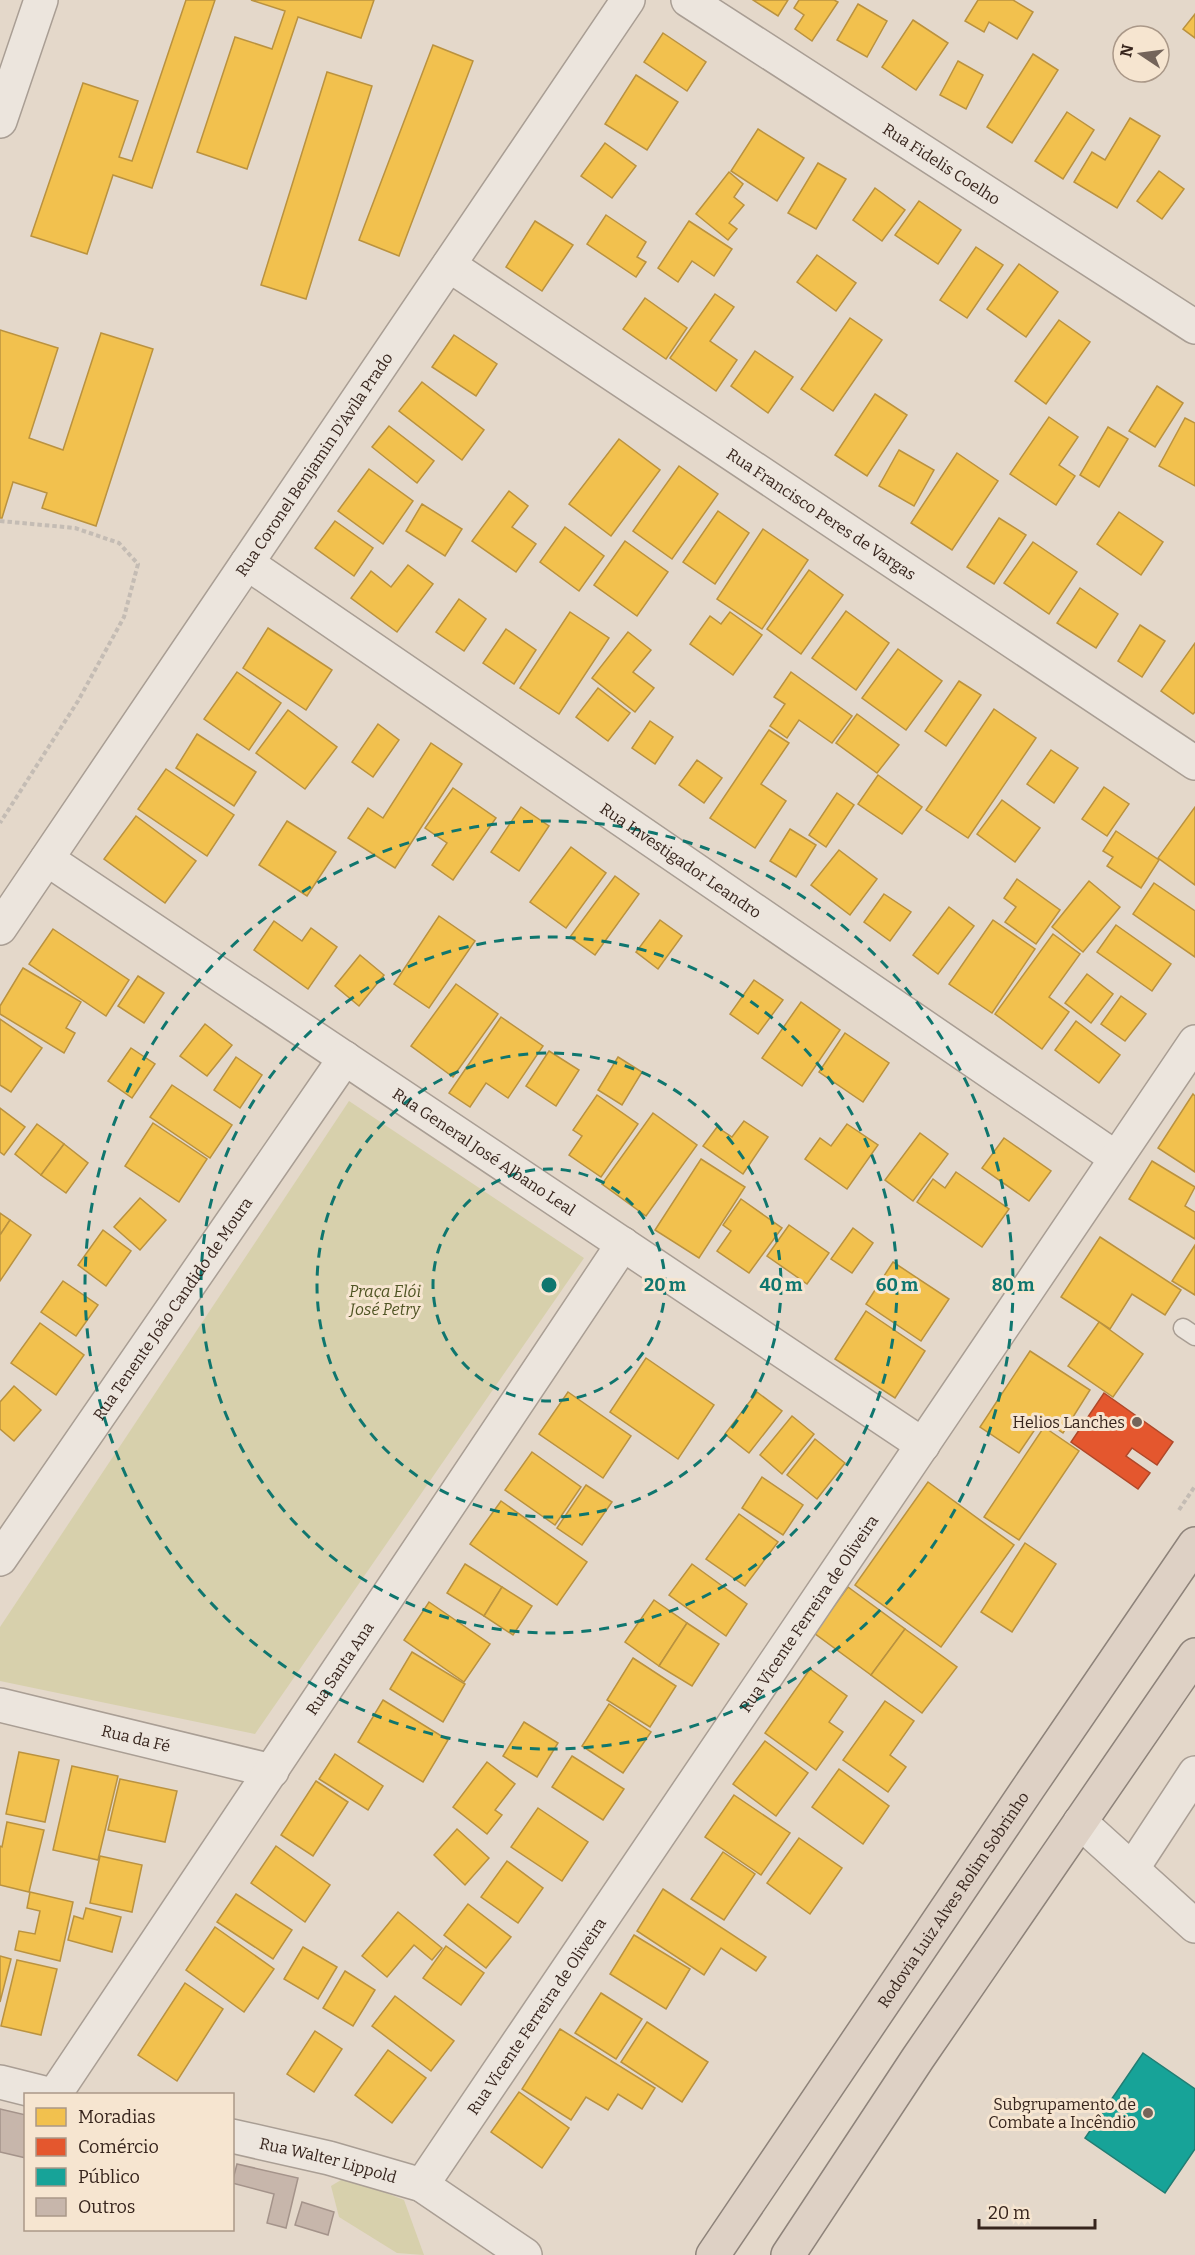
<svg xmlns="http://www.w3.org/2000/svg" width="1195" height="2255" viewBox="0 0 1195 2255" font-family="Bitter,serif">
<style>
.green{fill:#d7d0ac}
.homes{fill:#f2c14e;stroke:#ba923f;stroke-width:1.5}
.shops{fill:#e4572e;stroke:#b04829;stroke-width:1.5}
.public{fill:#17a398;stroke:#217d73;stroke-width:1.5}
.building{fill:#c7b6ab;stroke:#a4938a;stroke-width:1.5}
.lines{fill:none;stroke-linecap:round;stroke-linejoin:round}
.service-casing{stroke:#a99e94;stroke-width:21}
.minor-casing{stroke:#a99e94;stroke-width:36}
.tertiary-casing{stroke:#a99e94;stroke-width:36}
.trunk-casing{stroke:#8e837a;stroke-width:36}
.path{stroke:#c4bcb4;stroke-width:4;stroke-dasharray:4.5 3;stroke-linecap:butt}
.service{stroke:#ece5dd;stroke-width:18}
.minor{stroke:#ece5dd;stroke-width:33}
.tertiary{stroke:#ece5dd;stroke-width:33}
.trunk{stroke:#ded1c5;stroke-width:33}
.ring{fill:none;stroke:#0f766e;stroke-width:3;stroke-dasharray:10 8}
.poi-dot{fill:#74645a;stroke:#f6e5d0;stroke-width:2}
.labels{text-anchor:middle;stroke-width:6;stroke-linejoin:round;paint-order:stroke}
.street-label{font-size:16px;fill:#37251d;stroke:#f6e5d0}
.park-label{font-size:16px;font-style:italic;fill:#4f5423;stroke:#f6e5d0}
.poi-label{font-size:16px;fill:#37251d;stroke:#f6e5d0;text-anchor:end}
.centre{fill:#0f766e;stroke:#f6e5d0;stroke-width:3}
.ring-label{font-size:18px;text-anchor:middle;font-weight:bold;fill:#0f766e;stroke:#f6e5d0;stroke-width:6;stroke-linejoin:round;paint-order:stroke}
</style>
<rect width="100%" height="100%" fill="#e4d8ca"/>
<g class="green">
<path d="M349,1101L584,1258L255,1734L0,1681V1627Z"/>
<path d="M346,2177L404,2200L424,2255L397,2253L339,2217L331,2186Z"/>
</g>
<g class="homes">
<path d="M186,0H215L152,188L113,175L87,254L31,236L83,83L138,101L119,157L132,161Z"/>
<path d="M251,0H374L361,38L298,17L247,169L197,152L235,37L272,49L285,11Z"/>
<path d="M753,0H788L778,16Z"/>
<path d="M799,0H834L838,2L812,41L795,29L804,15L794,8Z"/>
<path d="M978,0H1013L1033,12L1017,39L989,22L984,32L965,21Z"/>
<path d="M858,4L887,21L867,57L837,40Z"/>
<path d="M1195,14V38L1183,29Z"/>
<path d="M913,20L948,43L916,90L882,67Z"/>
<path d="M663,33L706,62L687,91L644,62Z"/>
<path d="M433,45L473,61L399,256L359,240Z"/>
<path d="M1033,54L1058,70L1012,143L987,127Z"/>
<path d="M958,61L983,75L966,109L940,95Z"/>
<path d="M327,72L372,86L306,299L261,285Z"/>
<path d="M636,75L678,102L647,150L605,124Z"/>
<path d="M1067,112L1094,130L1063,179L1035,161Z"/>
<path d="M1130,118L1160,136L1117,208L1074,182L1092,152L1105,160Z"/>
<path d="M758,129L804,158L777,201L731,171Z"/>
<path d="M605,143L636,166L612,198L581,176Z"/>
<path d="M818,163L846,179L816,229L788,213Z"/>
<path d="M1159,171L1184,189L1162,219L1137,201Z"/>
<path d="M729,172L743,184L734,197L744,205L729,223L737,229L728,240L696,214Z"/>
<path d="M875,188L905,210L882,241L853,220Z"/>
<path d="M919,201L961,230L938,264L895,235Z"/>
<path d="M606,215L646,242L637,257L646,262L636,277L587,244Z"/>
<path d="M535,221L573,245L542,291L506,267Z"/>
<path d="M689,221L732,249L714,276L692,261L678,282L658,268Z"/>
<path d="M976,247L1003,265L967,318L940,300Z"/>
<path d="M817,255L856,283L836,311L797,282Z"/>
<path d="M1019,264L1058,292L1026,337L987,309Z"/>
<path d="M715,294L734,307L710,341L737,360L716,391L670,358Z"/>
<path d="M645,298L687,328L666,359L623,329Z"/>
<path d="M850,318L882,340L833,411L801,389Z"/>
<path d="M1059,320L1090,342L1046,404L1015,381Z"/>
<path d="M0,330L58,348L29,438L63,450L101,333L153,349L96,526L42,508L47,493L13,482L2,518H0Z"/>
<path d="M454,335L497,364L476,396L432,367Z"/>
<path d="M755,351L793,377L768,413L731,386Z"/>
<path d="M422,382L484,430L462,460L399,411Z"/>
<path d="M1157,386L1183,403L1155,447L1129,431Z"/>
<path d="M875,394L907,415L867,476L835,455Z"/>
<path d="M1049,417L1078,437L1059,465L1075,476L1056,505L1010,474Z"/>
<path d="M1185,418L1195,423V486L1159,466Z"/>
<path d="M389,426L434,461L417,483L372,447Z"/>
<path d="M1108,427L1128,439L1099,487L1080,475Z"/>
<path d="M619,439L660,470L611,536L569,504Z"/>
<path d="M899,450L934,470L914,506L879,486Z"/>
<path d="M957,453L998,481L952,550L911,523Z"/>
<path d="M679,466L718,494L672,559L633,531Z"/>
<path d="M369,469L413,501L383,544L338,511Z"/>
<path d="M509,491L528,506L512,527L536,544L516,572L472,541Z"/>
<path d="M422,504L462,529L445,556L406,531Z"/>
<path d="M718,511L749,533L715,584L683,562Z"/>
<path d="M1119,512L1163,542L1141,575L1097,544Z"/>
<path d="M999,518L1026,535L994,584L967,567Z"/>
<path d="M335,521L373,548L354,576L315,548Z"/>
<path d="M565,527L604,556L579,591L540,562Z"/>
<path d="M763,529L808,560L762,629L717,599Z"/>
<path d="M625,541L668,572L637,616L594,585Z"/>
<path d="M1033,542L1077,572L1049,614L1004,583Z"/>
<path d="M408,565L433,584L397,632L351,598L371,571L391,587Z"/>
<path d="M809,570L843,595L801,654L767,629Z"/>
<path d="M1080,588L1118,614L1096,648L1057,623Z"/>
<path d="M459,599L486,619L464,651L436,632Z"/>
<path d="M846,611L889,643L856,690L812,658Z"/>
<path d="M570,612L609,638L559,714L520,688Z"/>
<path d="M730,612L762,635L733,675L690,644L710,616L721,624Z"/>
<path d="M1140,625L1165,641L1142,677L1118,661Z"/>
<path d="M268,628L332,670L306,710L243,668Z"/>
<path d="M506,629L536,650L514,684L483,663Z"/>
<path d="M628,632L651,650L633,672L654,688L635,712L592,678Z"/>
<path d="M1195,643V712L1193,714L1161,691Z"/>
<path d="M898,649L942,681L906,730L862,698Z"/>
<path d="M237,672L281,703L249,750L204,719Z"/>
<path d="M791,672L852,716L832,743L799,720L787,738L770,726L785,704L774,697Z"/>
<path d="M959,681L981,695L946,746L925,731Z"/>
<path d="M598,688L630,713L608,741L576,717Z"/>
<path d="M994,709L1036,738L968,838L926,810Z"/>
<path d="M288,710L337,747L305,789L256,753Z"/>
<path d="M857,714L899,745L877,773L836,743Z"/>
<path d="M650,721L673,737L655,764L632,748Z"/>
<path d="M378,724L399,740L373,777L352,762Z"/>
<path d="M769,730L789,743L761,784L786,801L755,848L710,818Z"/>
<path d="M197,734L256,772L234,806L176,768Z"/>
<path d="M431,743L462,764L395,868L348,838L368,808L383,818Z"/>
<path d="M1051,750L1078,768L1054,803L1027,784Z"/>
<path d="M697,760L722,778L704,803L679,785Z"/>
<path d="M166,769L234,815L207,856L138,809Z"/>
<path d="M878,775L922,807L902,834L858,804Z"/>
<path d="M1104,787L1129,804L1107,836L1082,819Z"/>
<path d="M453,788L496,818L453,880L432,865L447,843L425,828Z"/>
<path d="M837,793L854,805L826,847L809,835Z"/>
<path d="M1002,800L1040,828L1015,862L977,834Z"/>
<path d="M521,807L549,826L519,871L491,852Z"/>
<path d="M1195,807V885L1158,858Z"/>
<path d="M136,816L196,861L165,903L104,859Z"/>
<path d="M287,821L336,852L307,896L259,865Z"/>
<path d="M790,829L816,845L796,877L770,861Z"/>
<path d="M1116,831L1159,860L1141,888L1107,866L1113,857L1103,851Z"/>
<path d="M571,847L606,873L566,928L530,902Z"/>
<path d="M839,850L877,879L850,915L811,885Z"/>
<path d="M615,876L639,894L595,955L570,937Z"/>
<path d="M1017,879L1060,910L1036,944L1005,922L1016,907L1004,898Z"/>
<path d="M1089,881L1120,907L1083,952L1052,927Z"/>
<path d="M1154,883L1195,911V957L1133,914Z"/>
<path d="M884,894L911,912L890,941L864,922Z"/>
<path d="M949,907L974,926L938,974L913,955Z"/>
<path d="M439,916L475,941L429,1008L394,984Z"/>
<path d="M660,920L682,936L658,969L636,952Z"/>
<path d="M993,920L1035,949L992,1013L949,984Z"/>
<path d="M274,921L302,941L311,928L337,947L308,989L254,950Z"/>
<path d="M1116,925L1171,964L1152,991L1097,952Z"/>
<path d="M53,929L129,980L106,1016L29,964Z"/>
<path d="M1053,934L1080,954L1049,997L1069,1012L1042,1049L995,1014Z"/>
<path d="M360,955L384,975L359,1006L335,986Z"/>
<path d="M23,968L81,1002L66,1028L75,1033L64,1053L0,1014V1006Z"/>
<path d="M1087,974L1113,994L1091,1023L1065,1003Z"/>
<path d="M138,976L164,993L144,1023L118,1006Z"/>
<path d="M754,980L783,1000L758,1034L730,1014Z"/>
<path d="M456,984L498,1014L453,1077L411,1046Z"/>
<path d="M1121,996L1146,1014L1125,1041L1101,1024Z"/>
<path d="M801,1002L840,1030L802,1086L762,1058Z"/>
<path d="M501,1017L543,1046L508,1098L486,1083L470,1107L449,1093Z"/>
<path d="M0,1019L42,1048L11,1092L0,1085Z"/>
<path d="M1076,1021L1120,1055L1099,1083L1055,1050Z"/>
<path d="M205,1024L232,1045L207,1076L180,1056Z"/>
<path d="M845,1033L889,1063L863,1102L819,1072Z"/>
<path d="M131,1048L155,1064L132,1098L108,1081Z"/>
<path d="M549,1051L579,1070L556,1106L526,1086Z"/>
<path d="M236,1057L262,1075L240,1108L214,1090Z"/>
<path d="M618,1057L642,1072L622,1105L598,1090Z"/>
<path d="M172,1085L232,1125L210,1158L150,1117Z"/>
<path d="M1193,1094L1195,1096V1172L1158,1148Z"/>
<path d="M597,1095L638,1124L601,1177L569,1155L582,1136L573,1130Z"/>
<path d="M0,1108L25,1127L4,1155L0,1152Z"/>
<path d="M653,1113L697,1145L646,1216L602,1184Z"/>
<path d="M744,1121L768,1137L743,1174L703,1146L717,1127L732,1137Z"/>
<path d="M153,1123L207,1159L179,1202L125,1166Z"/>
<path d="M37,1124L64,1144L41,1175L15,1154Z"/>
<path d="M847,1124L878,1145L847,1189L805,1159L820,1138L831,1146Z"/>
<path d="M920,1133L948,1154L913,1201L885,1180Z"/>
<path d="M1004,1138L1051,1171L1029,1201L982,1168Z"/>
<path d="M64,1144L88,1163L66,1193L41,1175Z"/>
<path d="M701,1159L745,1187L699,1258L655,1230Z"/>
<path d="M1152,1161L1195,1187L1185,1206L1195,1212V1239L1129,1199Z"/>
<path d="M956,1172L1009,1209L982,1247L917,1202L933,1179L945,1188Z"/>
<path d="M140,1198L166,1220L140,1250L114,1227Z"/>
<path d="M741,1199L782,1228L749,1273L717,1251L731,1231L723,1225Z"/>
<path d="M0,1213L10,1220L0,1235Z"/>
<path d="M10,1220L31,1235L0,1281V1235Z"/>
<path d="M789,1225L829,1253L807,1284L767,1256Z"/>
<path d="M853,1228L873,1243L852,1273L831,1259Z"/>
<path d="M103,1230L131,1251L106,1286L78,1265Z"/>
<path d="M1100,1237L1181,1290L1165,1315L1132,1294L1110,1329L1061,1297Z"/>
<path d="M1195,1245V1295L1172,1281Z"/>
<path d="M893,1262L949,1299L921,1341L866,1304Z"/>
<path d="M63,1281L98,1305L76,1336L41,1312Z"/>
<path d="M866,1311L925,1351L895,1398L835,1359Z"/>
<path d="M1099,1322L1143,1354L1113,1397L1068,1366Z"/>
<path d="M40,1323L84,1355L56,1395L11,1363Z"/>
<path d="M1030,1351L1090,1390L1063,1433L1042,1419L1019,1453L980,1427Z"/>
<path d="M646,1358L714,1405L678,1459L610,1412Z"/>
<path d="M14,1386L41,1410L14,1441L0,1429V1402Z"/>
<path d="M568,1392L631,1436L603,1478L539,1434Z"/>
<path d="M757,1392L782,1411L749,1453L725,1434Z"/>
<path d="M792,1416L814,1434L782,1474L760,1455Z"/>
<path d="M1044,1427L1079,1451L1019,1540L984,1517Z"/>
<path d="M815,1439L845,1463L817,1499L787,1475Z"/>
<path d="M532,1452L581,1487L555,1525L505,1490Z"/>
<path d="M762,1477L803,1505L783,1535L742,1508Z"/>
<path d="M928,1482L1014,1545L941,1647L855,1585Z"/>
<path d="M586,1485L612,1502L582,1545L557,1528Z"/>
<path d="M501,1501L587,1562L557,1605L470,1544Z"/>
<path d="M739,1514L778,1542L745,1586L706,1559Z"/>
<path d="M1025,1543L1056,1564L1012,1632L981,1612Z"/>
<path d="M465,1564L502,1587L484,1616L447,1593Z"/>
<path d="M692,1564L747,1604L726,1636L669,1595Z"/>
<path d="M502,1587L532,1606L513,1635L484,1616Z"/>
<path d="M848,1587L905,1629L871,1675L814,1633Z"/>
<path d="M654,1600L687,1623L659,1666L625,1642Z"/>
<path d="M429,1602L490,1644L464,1682L404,1640Z"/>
<path d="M687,1623L719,1644L692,1686L659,1666Z"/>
<path d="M905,1629L957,1667L922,1713L871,1675Z"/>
<path d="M412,1652L465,1684L443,1722L390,1689Z"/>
<path d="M633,1658L676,1686L650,1727L607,1700Z"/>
<path d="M810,1669L847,1696L829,1722L843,1732L816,1770L765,1733Z"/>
<path d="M383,1700L448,1740L423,1782L358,1742Z"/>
<path d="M885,1701L914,1721L890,1755L906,1767L888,1792L843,1760Z"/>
<path d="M609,1704L651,1732L623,1773L582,1746Z"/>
<path d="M524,1722L558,1743L537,1777L503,1756Z"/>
<path d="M765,1741L808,1773L776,1816L733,1784Z"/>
<path d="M19,1752L59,1760L45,1822L6,1814Z"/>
<path d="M335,1754L383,1786L368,1810L319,1779Z"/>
<path d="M572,1756L624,1789L603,1820L552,1787Z"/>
<path d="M487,1762L515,1784L495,1810L502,1815L487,1834L453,1807Z"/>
<path d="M72,1766L118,1776L98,1860L53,1850Z"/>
<path d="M839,1769L889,1806L863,1844L812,1807Z"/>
<path d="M120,1779L177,1791L165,1842L108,1830Z"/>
<path d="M316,1781L348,1802L313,1856L281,1835Z"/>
<path d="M734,1795L790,1833L761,1875L705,1837Z"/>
<path d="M538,1808L588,1842L562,1881L511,1847Z"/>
<path d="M7,1822L44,1830L29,1892L0,1885V1846L2,1847Z"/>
<path d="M457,1829L489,1858L465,1885L434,1855Z"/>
<path d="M799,1838L842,1868L810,1914L767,1883Z"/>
<path d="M276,1846L330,1885L305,1922L251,1883Z"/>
<path d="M723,1852L755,1874L724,1920L691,1899Z"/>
<path d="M100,1856L142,1865L132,1912L90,1903Z"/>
<path d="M507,1861L543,1888L518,1923L481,1897Z"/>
<path d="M663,1889L766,1957L756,1971L721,1948L704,1975L637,1931Z"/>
<path d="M30,1892L73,1902L60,1961L15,1950L19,1931L35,1934L40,1911L27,1908Z"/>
<path d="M236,1894L292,1930L273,1959L217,1922Z"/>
<path d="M468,1904L511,1937L486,1968L444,1935Z"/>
<path d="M86,1908L121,1917L112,1952L68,1940L74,1916L83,1919Z"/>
<path d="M398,1912L442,1948L432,1960L414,1945L387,1977L362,1956Z"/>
<path d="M215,1927L274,1969L244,2012L186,1970Z"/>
<path d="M634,1935L690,1969L666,2009L610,1974Z"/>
<path d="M446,1946L484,1973L461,2005L423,1978Z"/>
<path d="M303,1947L337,1967L318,1999L284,1979Z"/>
<path d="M0,1956L11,1959L0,2002Z"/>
<path d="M17,1960L57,1969L41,2035L1,2026Z"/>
<path d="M345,1971L375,1990L353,2026L323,2008Z"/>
<path d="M185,1983L223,2009L177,2081L138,2055Z"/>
<path d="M601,1993L642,2019L616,2059L575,2033Z"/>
<path d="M395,1996L454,2041L431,2071L372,2026Z"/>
<path d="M647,2022L708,2062L682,2102L621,2062Z"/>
<path d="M560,2029L655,2088L642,2109L618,2094L608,2110L586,2097L571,2120L522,2089Z"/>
<path d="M315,2031L342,2049L314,2092L287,2074Z"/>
<path d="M388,2050L426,2078L392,2123L355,2095Z"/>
<path d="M519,2092L569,2128L542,2168L491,2132Z"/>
</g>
<path class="shops" d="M1104,1393L1173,1442L1157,1465L1132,1448L1126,1456L1150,1473L1138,1489L1071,1442Z"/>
<path class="public" d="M1143,2053L1195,2089V2149L1165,2193L1085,2138Z"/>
<g class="building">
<path d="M0,2109L26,2115V2158L0,2152Z"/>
<path d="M237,2164L298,2178L286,2228L267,2223L274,2194L232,2183Z"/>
<path d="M302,2202L334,2212L328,2235L295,2225Z"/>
</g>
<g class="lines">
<defs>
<path id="service" d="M1183,1328L1195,1336"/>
<g id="minor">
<path id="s1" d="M688,0L1195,327"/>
<path d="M0,121L41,0"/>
<path id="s2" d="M449,265L1195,763"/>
<path id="s3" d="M247,563L1116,1158"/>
<path id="s4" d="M47,859L923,1445"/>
<path id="s5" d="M0,928L628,0"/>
<path id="s6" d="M0,1559L345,1058"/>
<path id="s7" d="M0,1705L272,1771"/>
<path d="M1080,1822L1195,1926"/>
<path d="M1132,1869L1195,1773"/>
<path id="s8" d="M55,2094L623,1244"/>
<path id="s9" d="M422,2185L1195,1042"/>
</g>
<g id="tertiary">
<path d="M0,2082L48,2094"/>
<path id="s10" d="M232,2136L329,2158L422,2185L525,2255"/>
</g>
<g id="trunk">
<path id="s11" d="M713,2255L1029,1787L1195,1544"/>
<path d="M788,2255L918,2058L1195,1655"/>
</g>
</defs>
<use href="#service" class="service-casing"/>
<use href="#minor" class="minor-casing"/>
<use href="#tertiary" class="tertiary-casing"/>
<use href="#trunk" class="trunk-casing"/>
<g class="path">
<path d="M0,521L75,528L119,543L138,564L124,617L78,701L0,823"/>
<path d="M1179,1510L1195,1486"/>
</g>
<use href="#service" class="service"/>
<use href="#minor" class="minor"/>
<use href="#tertiary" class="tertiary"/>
<use href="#trunk" class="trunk"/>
</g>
<g class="ring">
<circle cx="549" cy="1285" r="116"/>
<circle cx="549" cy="1285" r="232"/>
<circle cx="549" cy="1285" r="348"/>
<circle cx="549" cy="1285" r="464"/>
</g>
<g class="poi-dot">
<circle cx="1137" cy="1422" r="6"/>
<circle cx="1148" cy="2113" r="6"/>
</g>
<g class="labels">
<g class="street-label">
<text dy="6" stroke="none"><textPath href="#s1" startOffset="302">Rua Fidelis Coelho</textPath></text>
<text dy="6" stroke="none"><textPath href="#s5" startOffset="560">Rua Coronel Benjamin D'Avila Prado</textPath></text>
<text dy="6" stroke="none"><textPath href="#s2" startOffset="448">Rua Francisco Peres de Vargas</textPath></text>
<text dy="6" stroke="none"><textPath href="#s3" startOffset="526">Rua Investigador Leandro</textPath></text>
<text dy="6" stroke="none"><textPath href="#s4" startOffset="526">Rua General José Albano Leal</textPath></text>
<text dy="6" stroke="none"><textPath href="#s6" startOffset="304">Rua Tenente João Candido de Moura</textPath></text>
<text dy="6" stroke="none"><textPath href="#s9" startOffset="690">Rua Vicente Ferreira de Oliveira</textPath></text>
<text dy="6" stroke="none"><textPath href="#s8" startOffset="512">Rua Santa Ana</textPath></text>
<text dy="6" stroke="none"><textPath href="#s7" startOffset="140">Rua da Fé</textPath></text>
<text dy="6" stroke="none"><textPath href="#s11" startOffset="429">Rodovia Luiz Alves Rolim Sobrinho</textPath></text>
<text dy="6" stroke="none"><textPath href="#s9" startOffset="204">Rua Vicente Ferreira de Oliveira</textPath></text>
<text dy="6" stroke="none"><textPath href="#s10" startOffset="99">Rua Walter Lippold</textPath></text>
</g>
<g class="park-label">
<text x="385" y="1297">Praça Elói<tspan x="385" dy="18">José Petry</tspan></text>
</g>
<g class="poi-label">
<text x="1125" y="1428">Helios Lanches</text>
<text x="1136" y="2110">Subgrupamento de<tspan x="1136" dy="18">Combate a Incêndio</tspan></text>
</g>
</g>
<circle cx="549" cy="1285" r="9" class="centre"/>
<g class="ring-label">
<text x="665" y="1291">20 m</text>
<text x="781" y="1291">40 m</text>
<text x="897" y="1291">60 m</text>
<text x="1013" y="1291">80 m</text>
</g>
<rect x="24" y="2093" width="210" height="138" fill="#f6e5d0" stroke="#aa9888" stroke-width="1.5"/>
<rect x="36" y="2108" width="30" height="18" fill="#f2c14e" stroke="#aa9888" stroke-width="1.5"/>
<text x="78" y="2123" font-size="18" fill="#37251d">Moradias</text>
<rect x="36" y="2138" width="30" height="18" fill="#e4572e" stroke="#aa9888" stroke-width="1.5"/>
<text x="78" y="2153" font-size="18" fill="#37251d">Comércio</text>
<rect x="36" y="2168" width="30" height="18" fill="#17a398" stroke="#aa9888" stroke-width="1.5"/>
<text x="78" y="2183" font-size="18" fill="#37251d">Público</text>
<rect x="36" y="2198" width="30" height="18" fill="#c7b6ab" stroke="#aa9888" stroke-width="1.5"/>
<text x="78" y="2213" font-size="18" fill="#37251d">Outros</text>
<g transform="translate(1141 54) rotate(283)"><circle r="28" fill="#f6e5d0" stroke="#aa9888" stroke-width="1.5"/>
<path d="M0-4.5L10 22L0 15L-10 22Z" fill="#74645a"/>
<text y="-9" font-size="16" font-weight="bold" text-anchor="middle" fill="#37251d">N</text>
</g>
<path d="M979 2219v9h116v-9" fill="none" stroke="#37251d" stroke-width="3"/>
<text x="988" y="2219" font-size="18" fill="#37251d" stroke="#f6e5d0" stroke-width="4.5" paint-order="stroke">20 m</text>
</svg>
